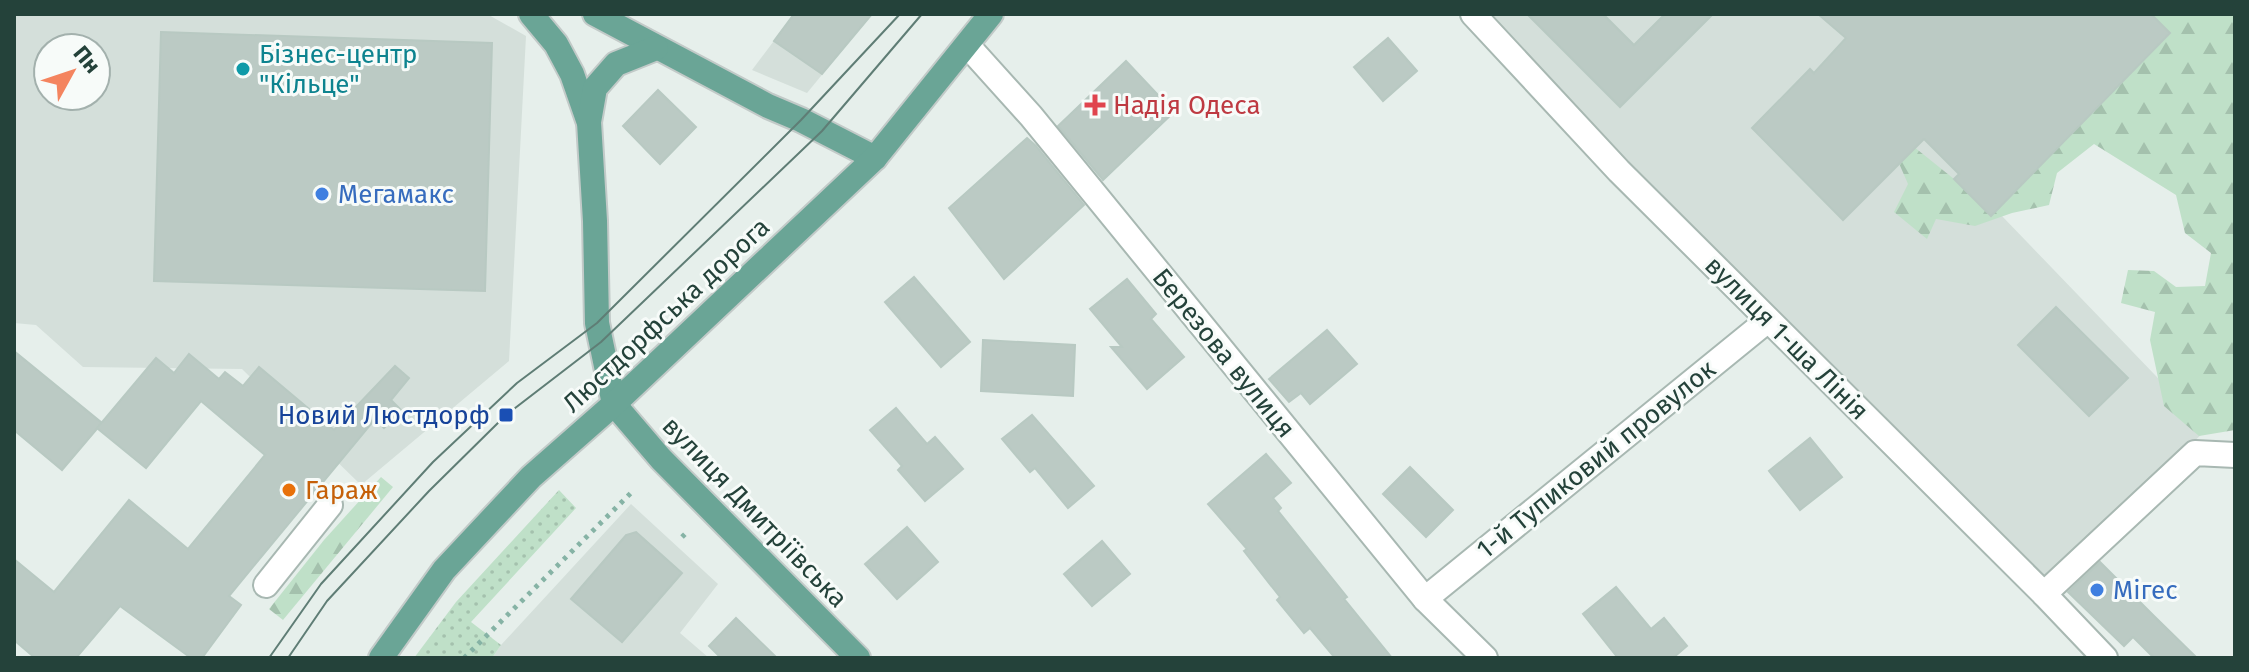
<svg xmlns="http://www.w3.org/2000/svg" width="2249" height="672" viewBox="0 0 2249 672" font-family="'Fira Sans',sans-serif">
<style>
.built{fill:#d4dfda;fill-rule:evenodd}
.grass{fill:url(#grass-dots)}
.forest{fill:url(#forest-firs)}
.building{fill:#bbcac4;stroke:#b8c9c2;stroke-width:2}
.lines{fill:none;stroke-linecap:round;stroke-linejoin:round}
.minor-casing{stroke:#a8b8b2;stroke-width:28}
.major-casing{stroke:#c2cac8;stroke-width:28}
.path{stroke:#86b3a5;stroke-width:5;stroke-dasharray:4 6;stroke-linecap:butt}
.minor{stroke:#fff;stroke-width:24}
.major{stroke:#6aa596;stroke-width:24}
.tram{stroke:#5f7d75;stroke-width:2}
.culture-dot{fill:#0f9aa8;stroke:#f7fbf9;stroke-width:3}
.health-dot{fill:#e0444e;stroke:#f7fbf9;stroke-width:3}
.shop-dot{fill:#3f7fe0;stroke:#f7fbf9;stroke-width:3}
.transit-dot{fill:#1a4fb4;stroke:#f7fbf9;stroke-width:3}
.food-dot{fill:#e8710a;stroke:#f7fbf9;stroke-width:3}
.labels{text-anchor:middle;stroke-width:6;stroke-linejoin:round;paint-order:stroke}
.culture-label{font-size:26px;fill:#0d838f;stroke:#f7fbf9;text-anchor:start}
.health-label{font-size:26px;fill:#be3a42;stroke:#f7fbf9;text-anchor:start}
.shop-label{font-size:26px;fill:#366cbe;stroke:#f7fbf9;text-anchor:start}
.street-label{font-size:26px;fill:#24423a;stroke:#f7fbf9}
.transit-label{font-size:26px;fill:#164399;stroke:#f7fbf9;text-anchor:end}
.food-label{font-size:26px;fill:#c56008;stroke:#f7fbf9;text-anchor:start}
</style>
<defs>
<pattern id="grass-dots" width="8" height="8" patternUnits="userSpaceOnUse" patternTransform="scale(2)"><rect width="8" height="8" fill="#bfe0c8"/><path d="M2 2h.1M6 6h.1" fill="none" stroke="#a4c1ad" stroke-width="1.8" stroke-linecap="round"/></pattern>
<pattern id="forest-firs" width="22" height="20" patternUnits="userSpaceOnUse" patternTransform="scale(2)"><rect width="22" height="20" fill="#bfe0c8"/><path d="M5 1l3.5 6h-7zM16 11l3.5 6h-7z" fill="#a4c1ad"/></pattern>
</defs>
<rect width="100%" height="100%" fill="#e6efeb"/>
<g class="built">
<path d="M14,14H487L526,36L509,361L361,485L242,369L83,367L36,325L14,323ZM48,48H96V96H48Z"/>
<path d="M794,14H872L807,93L752,70Z"/>
<path d="M1481,14H2202L2001,215L2207,429L2046,584Z"/>
<path d="M631,504L718,584L680,633L709,658H492L501,645Z"/>
</g>
<path class="grass" d="M559,490L576,508L471,622L501,645L492,658H414L456,602Z"/>
<g class="forest">
<path d="M2151,14H2235V430L2199,436L2164,406L2150,340L2155,312L2121,303L2128,270L2154,271L2176,287L2205,286L2211,253L2185,233L2176,195L2094,144L2057,173L2049,205L2012,213L1975,226L1936,219L1927,239L1894,212L1908,184L1888,138V126L1954,179L1991,215L2170,34Z"/>
<path d="M381,477L393,487L283,620L269,609L324,540Z"/>
</g>
<g class="building">
<path d="M794,14H872L822,74L774,41Z"/>
<path d="M1527,14H1603L1634,45L1665,14H1713L1620,107Z"/>
<path d="M1818,14H2151L2170,33L1991,216L1954,179L1959,174L1924,139L1843,220L1752,128L1810,69L1814,73L1846,38Z"/>
<path d="M161,32L492,43L485,291L154,281Z"/>
<path d="M1388,38L1417,71L1383,101L1354,67Z"/>
<path d="M1126,61L1174,112L1103,180L1058,126Z"/>
<path d="M658,90L696,127L660,164L623,126Z"/>
<path d="M1027,138L1036,146L1084,205L1004,279L949,208Z"/>
<path d="M914,277L970,342L941,367L885,302Z"/>
<path d="M1127,279L1156,314L1151,319L1184,357L1147,389L1111,347H1122L1090,309Z"/>
<path d="M2056,307L2128,378L2089,416L2018,345Z"/>
<path d="M1327,330L1357,364L1310,404L1301,393L1289,402L1269,379Z"/>
<path d="M983,340L1075,345L1073,396L981,391Z"/>
<path d="M14,351L102,423L62,470L14,430Z"/>
<path d="M189,354L219,379L225,372L243,386L259,367L334,430L395,366L409,378L391,400L401,410L384,428L375,419L229,596L241,605L202,658H191L120,606L76,658H35L14,640V559L54,592L129,500L188,549L265,455L201,401L146,468L97,428L156,358L174,373Z"/>
<path d="M896,408L927,444L935,437L963,469L925,501L898,470L902,466L870,430Z"/>
<path d="M1032,415L1094,486L1068,508L1035,468L1030,472L1002,439Z"/>
<path d="M1810,438L1842,477L1800,510L1769,471Z"/>
<path d="M1266,454L1291,483L1273,498L1281,508L1278,511L1347,597L1344,599L1392,658H1335L1310,628L1304,633L1277,600L1280,597L1244,551L1247,549L1208,504Z"/>
<path d="M1410,467L1453,510L1426,537L1383,494Z"/>
<path d="M907,527L938,562L897,599L865,564Z"/>
<path d="M636,532L682,573L622,642L571,599L626,535Z"/>
<path d="M1102,541L1130,574L1092,606L1064,574Z"/>
<path d="M2100,562L2154,616L2197,658H2154L2133,637L2124,646L2068,592Z"/>
<path d="M1616,587L1651,629L1664,618L1687,646L1673,658H1618L1583,614Z"/>
<path d="M736,618L777,658H721L709,646Z"/>
</g>
<g class="lines">
<defs>
<g id="minor">
<path d="M1473,14L1619,171L2044,594L2105,658"/>
<path d="M967,45L1031,116L1425,599L1485,658"/>
<path d="M266,585L330,505"/>
<path d="M2044,594L2195,453L2235,455"/>
<path d="M1425,599L1768,320"/>
</g>
<g id="major">
<path d="M531,14L556,44L572,74L588,120"/>
<path d="M595,14L768,106L801,120L875,158"/>
<path d="M656,48L616,64L595,88L589,122L595,221L597,323L614,404L661,459L858,658"/>
<path d="M381,658L444,570L531,477L614,404L875,158L991,14"/>
</g>
</defs>
<use href="#minor" class="minor-casing"/>
<use href="#major" class="major-casing"/>
<g class="path">
<path d="M682,537L687,532"/>
<path d="M464,658L634,490"/>
</g>
<use href="#minor" class="minor"/>
<use href="#major" class="major"/>
<g class="tram">
<path d="M269,658L321,584L433,462L517,383L597,323L801,120L900,14"/>
<path d="M288,658L327,601L429,491L506,415L601,342L822,131L922,14"/>
</g>
</g>
<circle class="culture-dot" cx="243" cy="69" r="8"/>
<path class="health-dot" d="M1091 93h8v8h8v8h-8v8h-8v-8h-8v-8h8z"/>
<g class="shop-dot">
<circle cx="322" cy="194" r="8"/>
<circle cx="2097" cy="590" r="8"/>
</g>
<rect class="transit-dot" x="498" y="407" width="16" height="16" rx="4"/>
<circle class="food-dot" cx="289" cy="490" r="8"/>
<g class="labels">
<g class="culture-label">
<text x="259" y="63">Бізнес-центр<tspan x="259" dy="30">"Кільце"</tspan></text>
</g>
<g class="health-label">
<text x="1113" y="114">Надія Одеса</text>
</g>
<g class="shop-label">
<text x="338" y="203">Мегамакс</text>
<text x="2113" y="599">Мігес</text>
</g>
<g class="street-label">
<text transform="translate(666 315) rotate(-43)" y="9">Люстдорфська дорога</text>
<text transform="translate(1787 338) rotate(45)" y="9">вулиця 1-ша Лінія</text>
<text transform="translate(1224 353) rotate(51)" y="9">Березова вулиця</text>
<text transform="translate(1596 459) rotate(-39)" y="9">1-й Тупиковий провулок</text>
<text transform="translate(755 512) rotate(46)" y="9">вулиця Дмитріївська</text>
</g>
<g class="transit-label">
<text x="490" y="424">Новий Люстдорф</text>
</g>
<g class="food-label">
<text x="305" y="499">Гараж</text>
</g>
</g>
<rect width="2249" height="672" fill="none" stroke="#24423a" stroke-width="32"/>
<g transform="translate(72 72) rotate(50)"><circle r="38" fill="#f7fbf9" stroke="#a3b1ad" stroke-width="2"/>
<path d="M0-6L14 30L0 20L-14 30Z" fill="#f4845f"/>
<text y="-12" font-size="22" font-weight="bold" text-anchor="middle" fill="#24423a">Пн</text>
</g>
</svg>
